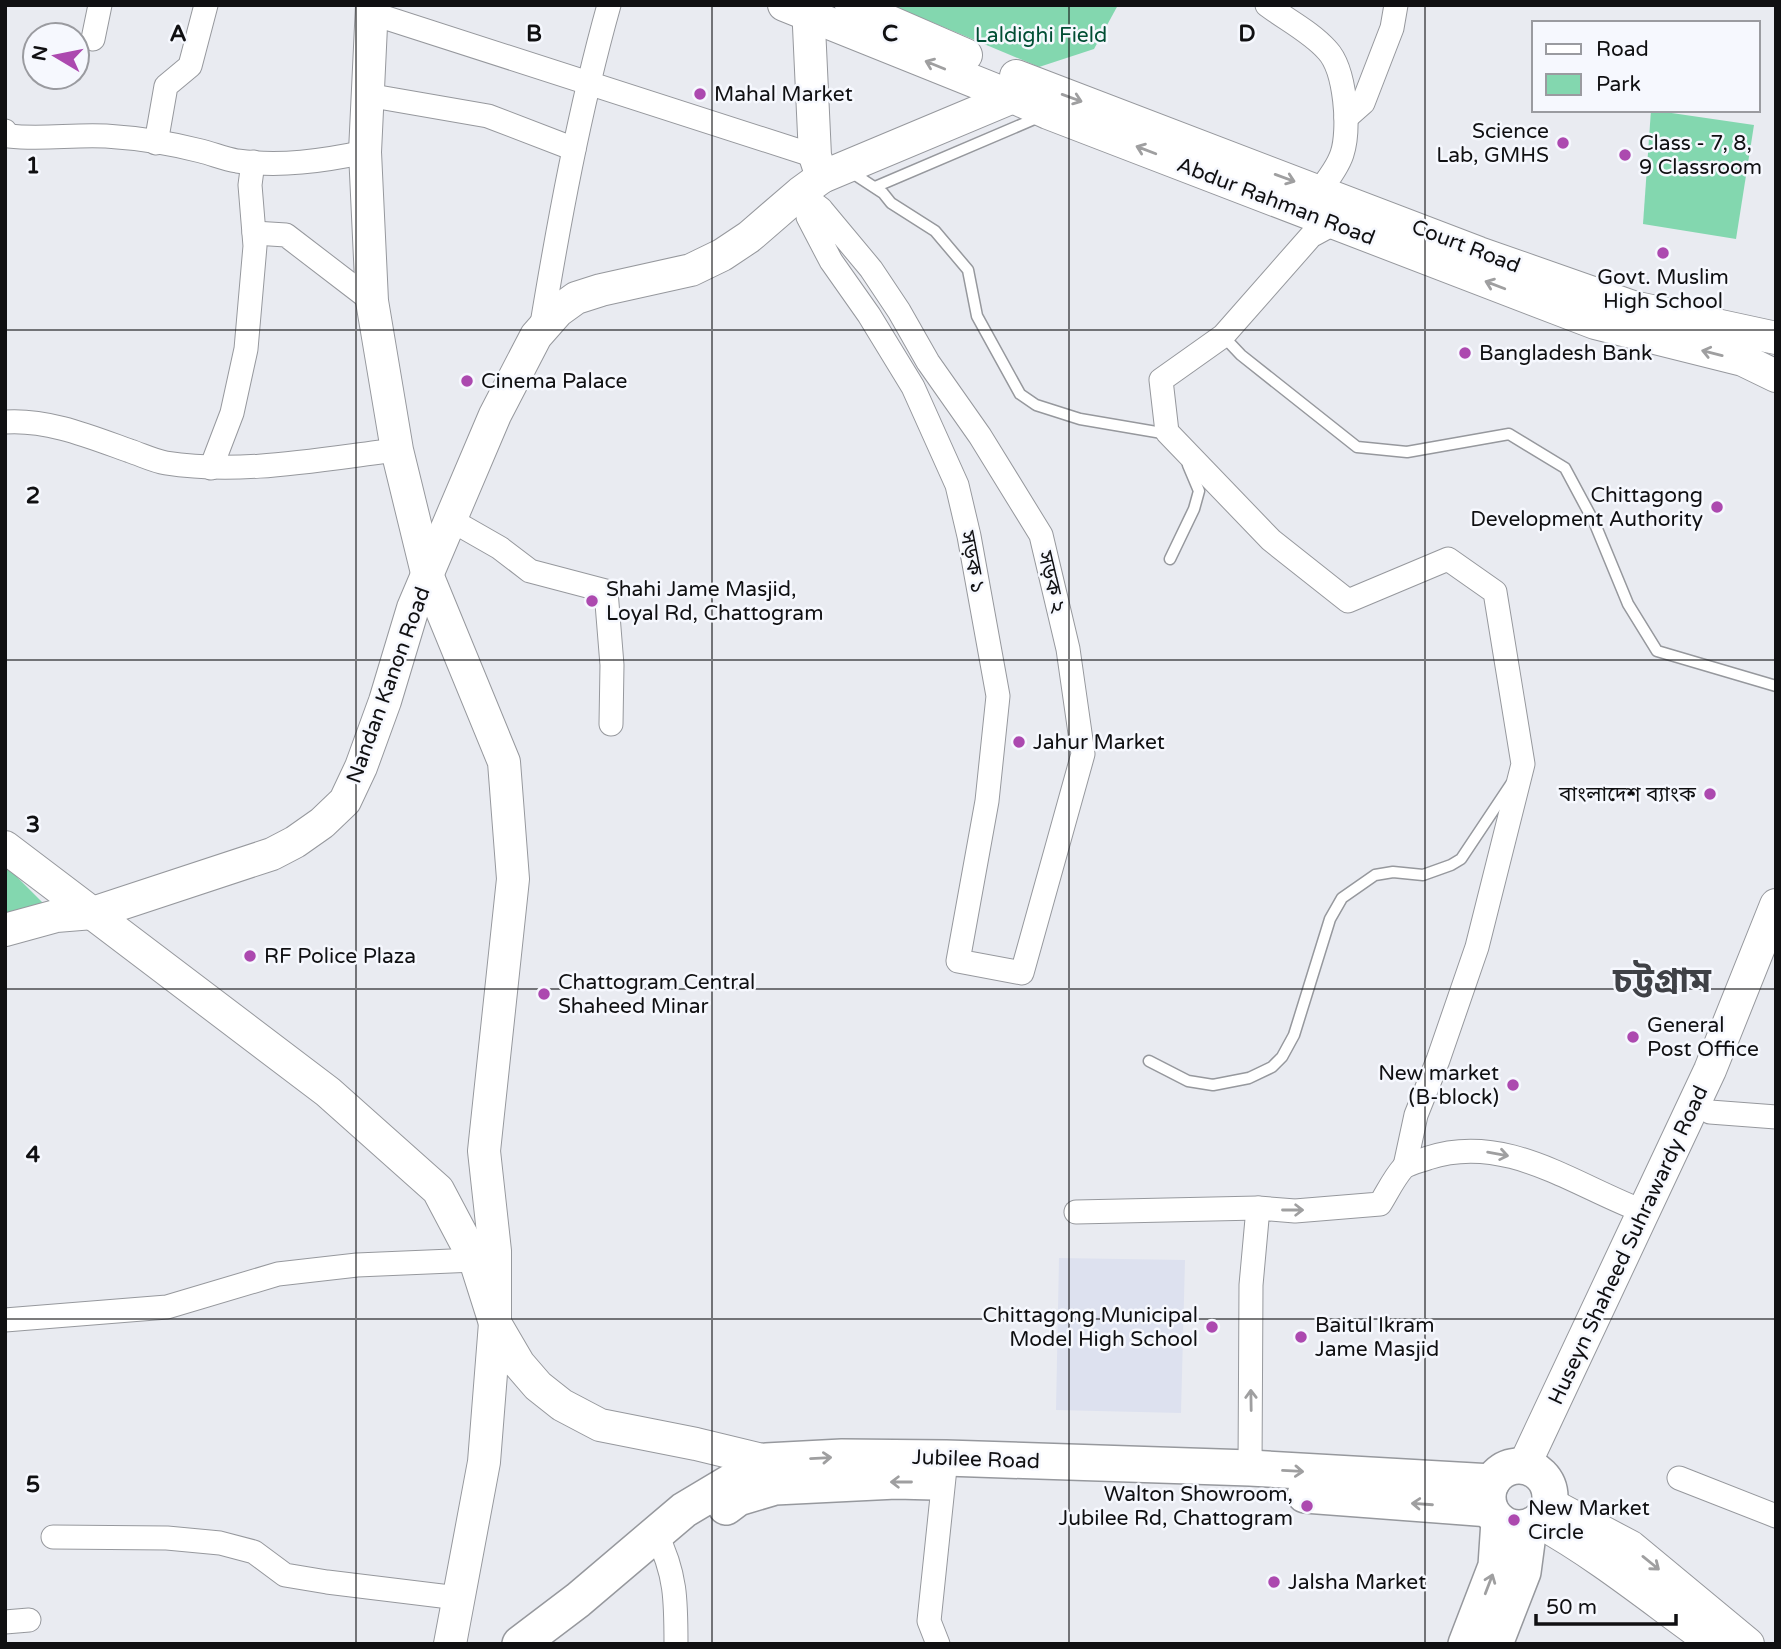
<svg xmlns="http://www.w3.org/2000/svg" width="1781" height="1649" viewBox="0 0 1781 1649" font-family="'Varela Round','Noto Sans Bengali',sans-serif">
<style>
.built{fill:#dde1ef}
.green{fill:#83d7af}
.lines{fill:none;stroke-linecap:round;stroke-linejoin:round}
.lane-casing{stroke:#96989d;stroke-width:13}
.street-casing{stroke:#96989d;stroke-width:25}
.secondary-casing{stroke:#96989d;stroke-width:34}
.primary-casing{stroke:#96989d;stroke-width:38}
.lane{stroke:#fff;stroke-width:10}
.street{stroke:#fff;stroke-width:23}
.secondary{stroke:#fff;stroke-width:32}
.primary{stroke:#fff;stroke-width:35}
.oneway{stroke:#9f9fa0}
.grid{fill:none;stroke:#101012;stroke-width:2;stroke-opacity:0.55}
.poi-dot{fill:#ac49af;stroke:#f6f8fe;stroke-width:2.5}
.labels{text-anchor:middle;stroke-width:5;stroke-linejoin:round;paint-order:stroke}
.park-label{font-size:21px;fill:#004e34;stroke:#f6f8fe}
.poi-label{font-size:21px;fill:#101012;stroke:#f6f8fe;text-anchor:start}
.street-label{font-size:21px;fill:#101012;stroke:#f6f8fe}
.town-label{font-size:35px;font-weight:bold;fill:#3f4146;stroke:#f6f8fe}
.grid-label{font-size:23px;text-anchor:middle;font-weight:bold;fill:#101012;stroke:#f6f8fe;stroke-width:5;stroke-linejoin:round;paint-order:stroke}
</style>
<rect width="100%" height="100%" fill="#e9ebf1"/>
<path class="built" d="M1059,1258L1185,1260L1181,1413L1056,1410Z"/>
<g class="green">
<path d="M891,5H1118L1094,49L1039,67Z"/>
<path d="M1651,110L1754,125L1736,239L1643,224Z"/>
<path d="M5,865L56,916L5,928Z"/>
</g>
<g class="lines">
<defs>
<g id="lane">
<path d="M851,168L857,176L883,193L891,203L935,231L968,270L977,316L1020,394L1036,405L1080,419L1168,434"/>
<path d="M875,187L1039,117"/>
<path d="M1223,336L1241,355L1357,447L1407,452L1509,434L1565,468L1595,524L1628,604L1657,651L1776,686"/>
<path d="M1170,559L1194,509L1199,491L1188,465"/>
<path d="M1149,1061L1188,1081L1213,1085L1249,1078L1272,1067L1282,1057L1294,1035L1330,919L1342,898L1375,875L1393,872L1423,875L1451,865L1461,859L1511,784"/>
</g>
<g id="street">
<path d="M1267,5C1287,20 1311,32 1327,50C1346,70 1350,130 1342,154C1338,166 1327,181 1319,191"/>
<path d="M371,13L815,156"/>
<path d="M93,39L100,5"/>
<path d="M367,95L488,116L574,149"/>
<path d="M1346,118L1363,103L1392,28L1396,5"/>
<path d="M5,131L9,136C43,140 73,134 106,136C137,138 170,143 201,151C213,154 225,159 237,161C280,167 323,161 365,152"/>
<path d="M156,143L166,86L190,66L206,5"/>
<path d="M800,193L821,209L808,217L831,261L869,315L913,387L957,485L969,536L998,696L987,801L958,961L1022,973L1083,754L1068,649L1041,535L980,436L928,362L899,311L871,269L821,209"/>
<path d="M1335,223L1311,236L1223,336L1161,380L1167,432L1271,540L1348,601L1448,559L1495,592L1523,764L1477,947L1438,1060L1416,1115L1405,1166"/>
<path d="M254,233L286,235L372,301"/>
<path d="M541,330C559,221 579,112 609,5"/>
<path d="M5,422C48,419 91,437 130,451C142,455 154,461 166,463C242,475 321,459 397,450"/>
<path d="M211,468L232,413L246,349L255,246L250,185L253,162"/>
<path d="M451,520L500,548L530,571L606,591L612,665L611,724"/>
<path d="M1710,1112L1776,1117"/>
<path d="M1076,1212L1258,1208"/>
<path d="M5,1320L167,1307L278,1274L357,1265L475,1260"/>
<path d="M1250,1468L1251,1285L1258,1208L1295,1211L1380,1204C1387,1193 1394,1178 1403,1168C1409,1163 1420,1161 1428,1158C1506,1132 1575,1186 1645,1212"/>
<path d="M1679,1478L1776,1516"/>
<path d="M656,1534C676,1573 676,1601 676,1644"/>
<path d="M53,1537L167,1538L220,1543L254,1552L285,1575L327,1582L458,1598"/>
<path d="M5,1622L29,1620"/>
<path d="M938,1644L929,1621L945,1468"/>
</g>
<g id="secondary">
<path d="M372,5L365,152L372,301L397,450L428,577L504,762L513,879L484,1151L495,1251V1323L484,1462L450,1644"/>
<path d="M784,5L1013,97L1048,113L1595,323L1743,360L1776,376"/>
<path d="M808,5L815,156L822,177"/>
<path d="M851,5L966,55"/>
<path d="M1016,76L1479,253L1633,307L1776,338"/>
<path d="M5,847L328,1092L438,1190L475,1260L495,1323L519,1364L538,1386L562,1405L600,1425L696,1444L766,1461"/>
<path d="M5,930L56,916L93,913L272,854L295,842L322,823L345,801L361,767L385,701L413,608L495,415L536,336L558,311L576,298L601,290L691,270L722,255L749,237L800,193L822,177L1013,97"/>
<path d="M1524,1466L1710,1070L1776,905"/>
<path d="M1550,1504L1631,1547L1748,1644"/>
<path d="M1539,1522C1602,1557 1657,1603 1715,1644"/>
</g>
<g id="primary">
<circle cx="1519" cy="1497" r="31"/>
<path d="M1305,1495L1490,1509"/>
<path d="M726,1507L738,1498L775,1487L896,1481L934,1482"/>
<path d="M520,1644L578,1600L684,1510L766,1461L842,1457L946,1458L1250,1468L1492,1482"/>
<path d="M1466,1644L1496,1566L1499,1521"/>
<path d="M1495,1644L1523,1572L1529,1527"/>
</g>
</defs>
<use href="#lane" class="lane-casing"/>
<use href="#street" class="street-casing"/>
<use href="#secondary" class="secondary-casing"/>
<use href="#primary" class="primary-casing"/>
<use href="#lane" class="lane"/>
<use href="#street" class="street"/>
<use href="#secondary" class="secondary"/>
<use href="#primary" class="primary"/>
</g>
<defs><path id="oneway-shaft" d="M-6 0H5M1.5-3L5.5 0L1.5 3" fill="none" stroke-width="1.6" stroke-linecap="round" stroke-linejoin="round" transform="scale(1.75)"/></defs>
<g class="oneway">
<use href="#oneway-shaft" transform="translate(935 65) rotate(-158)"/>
<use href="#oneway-shaft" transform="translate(1072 98) rotate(20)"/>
<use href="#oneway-shaft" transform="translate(1146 150) rotate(-159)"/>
<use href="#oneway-shaft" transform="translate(1285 178) rotate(20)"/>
<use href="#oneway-shaft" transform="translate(1495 285) rotate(-159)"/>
<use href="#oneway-shaft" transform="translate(1712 353) rotate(-166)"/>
<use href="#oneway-shaft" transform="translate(1498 1154) rotate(10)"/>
<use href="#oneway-shaft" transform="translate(1293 1210)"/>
<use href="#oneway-shaft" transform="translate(1251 1400) rotate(-91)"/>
<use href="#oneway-shaft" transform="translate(821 1458) rotate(-3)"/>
<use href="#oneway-shaft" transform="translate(1293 1471) rotate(3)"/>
<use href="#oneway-shaft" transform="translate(901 1482) rotate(-180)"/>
<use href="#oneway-shaft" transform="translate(1422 1504) rotate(-176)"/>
<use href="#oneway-shaft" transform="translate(1651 1563) rotate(39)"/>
<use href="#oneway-shaft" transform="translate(1489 1584) rotate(-69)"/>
</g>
<path class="grid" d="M356,5V1644M712,5V1644M1069,5V1644M1425,5V1644M5,330H1776M5,660H1776M5,989H1776M5,1319H1776"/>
<g class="poi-dot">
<circle cx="700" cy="94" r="7"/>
<circle cx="1563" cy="143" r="7"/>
<circle cx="1625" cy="155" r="7"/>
<circle cx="1663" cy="253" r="7"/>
<circle cx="1465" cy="353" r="7"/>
<circle cx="467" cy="381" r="7"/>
<circle cx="1717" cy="507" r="7"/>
<circle cx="592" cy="601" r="7"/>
<circle cx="1019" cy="742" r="7"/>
<circle cx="1710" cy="794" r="7"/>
<circle cx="250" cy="956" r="7"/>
<circle cx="544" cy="994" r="7"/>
<circle cx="1633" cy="1037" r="7"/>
<circle cx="1513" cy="1085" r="7"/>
<circle cx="1212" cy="1327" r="7"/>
<circle cx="1301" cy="1337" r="7"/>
<circle cx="1307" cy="1506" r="7"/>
<circle cx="1514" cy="1520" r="7"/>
<circle cx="1274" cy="1582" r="7"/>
</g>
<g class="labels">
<g class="park-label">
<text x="1041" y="42">Laldighi Field</text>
</g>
<g class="poi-label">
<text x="714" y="101">Mahal Market</text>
<text x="1549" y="138" text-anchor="end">Science<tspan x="1549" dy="24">Lab, GMHS</tspan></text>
<text x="1639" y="150">Class - 7, 8,<tspan x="1639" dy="24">9 Classroom</tspan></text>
<text x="1663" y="284" text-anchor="middle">Govt. Muslim<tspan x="1663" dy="24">High School</tspan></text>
<text x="1479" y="360">Bangladesh Bank</text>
<text x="481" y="388">Cinema Palace</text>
<text x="1703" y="502" text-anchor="end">Chittagong<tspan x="1703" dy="24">Development Authority</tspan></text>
<text x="606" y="596">Shahi Jame Masjid,<tspan x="606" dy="24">Loyal Rd, Chattogram</tspan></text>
<text x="1033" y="749">Jahur Market</text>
<text x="1696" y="801" text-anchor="end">বাংলাদেশ ব্যাংক</text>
<text x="264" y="963">RF Police Plaza</text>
<text x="558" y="989">Chattogram Central<tspan x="558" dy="24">Shaheed Minar</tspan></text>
<text x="1647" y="1032">General<tspan x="1647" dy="24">Post Office</tspan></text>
<text x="1499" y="1080" text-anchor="end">New market<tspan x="1499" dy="24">(B-block)</tspan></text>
<text x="1198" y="1322" text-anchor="end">Chittagong Municipal<tspan x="1198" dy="24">Model High School</tspan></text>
<text x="1315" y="1332">Baitul Ikram<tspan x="1315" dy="24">Jame Masjid</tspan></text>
<text x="1293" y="1501" text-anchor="end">Walton Showroom,<tspan x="1293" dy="24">Jubilee Rd, Chattogram</tspan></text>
<text x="1528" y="1515">New Market<tspan x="1528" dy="24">Circle</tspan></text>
<text x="1288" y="1589">Jalsha Market</text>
</g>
<g class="street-label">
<text transform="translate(1276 201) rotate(21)" y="7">Abdur Rahman Road</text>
<text transform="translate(1466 246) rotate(21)" y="7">Court Road</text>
<text transform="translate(973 562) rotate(79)" y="7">সড়ক ১</text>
<text transform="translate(1052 582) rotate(77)" y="7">সড়ক ২</text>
<text transform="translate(388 685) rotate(-70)" y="7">Nandan Kanon Road</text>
<text transform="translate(1628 1245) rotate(-65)" y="7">Huseyn Shaheed Suhrawardy Road</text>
<text transform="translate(976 1459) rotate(2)" y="7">Jubilee Road</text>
</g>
<g class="town-label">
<text x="1662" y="992">চট্টগ্রাম</text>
</g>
</g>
<g class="grid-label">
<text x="178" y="41">A</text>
<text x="534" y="41">B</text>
<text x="890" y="41">C</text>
<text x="1247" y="41">D</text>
<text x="33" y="173">1</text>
<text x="33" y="503">2</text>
<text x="33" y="832">3</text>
<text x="33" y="1162">4</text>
<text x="33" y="1492">5</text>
</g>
<rect width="1781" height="1649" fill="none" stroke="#101012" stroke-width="14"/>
<rect x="1532" y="21" width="228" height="91" fill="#f6f8fe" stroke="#9a9ba0" stroke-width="2"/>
<rect x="1546" y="44" width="35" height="10" fill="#ffffff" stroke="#9a9ba0" stroke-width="2"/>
<text x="1596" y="56" font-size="21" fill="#101012">Road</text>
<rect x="1546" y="74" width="35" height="21" fill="#83d7af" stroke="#9a9ba0" stroke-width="2"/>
<text x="1596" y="91" font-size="21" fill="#101012">Park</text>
<g transform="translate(56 56) rotate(280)"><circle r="33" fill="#f6f8fe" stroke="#9a9ba0" stroke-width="2"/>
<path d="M0-5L12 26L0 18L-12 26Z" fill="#ac49af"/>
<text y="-10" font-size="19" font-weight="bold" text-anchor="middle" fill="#101012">N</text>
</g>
<path d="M1536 1614v10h140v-10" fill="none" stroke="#101012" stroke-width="3.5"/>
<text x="1546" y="1614" font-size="21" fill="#101012" stroke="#f6f8fe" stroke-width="5" paint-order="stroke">50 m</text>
</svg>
